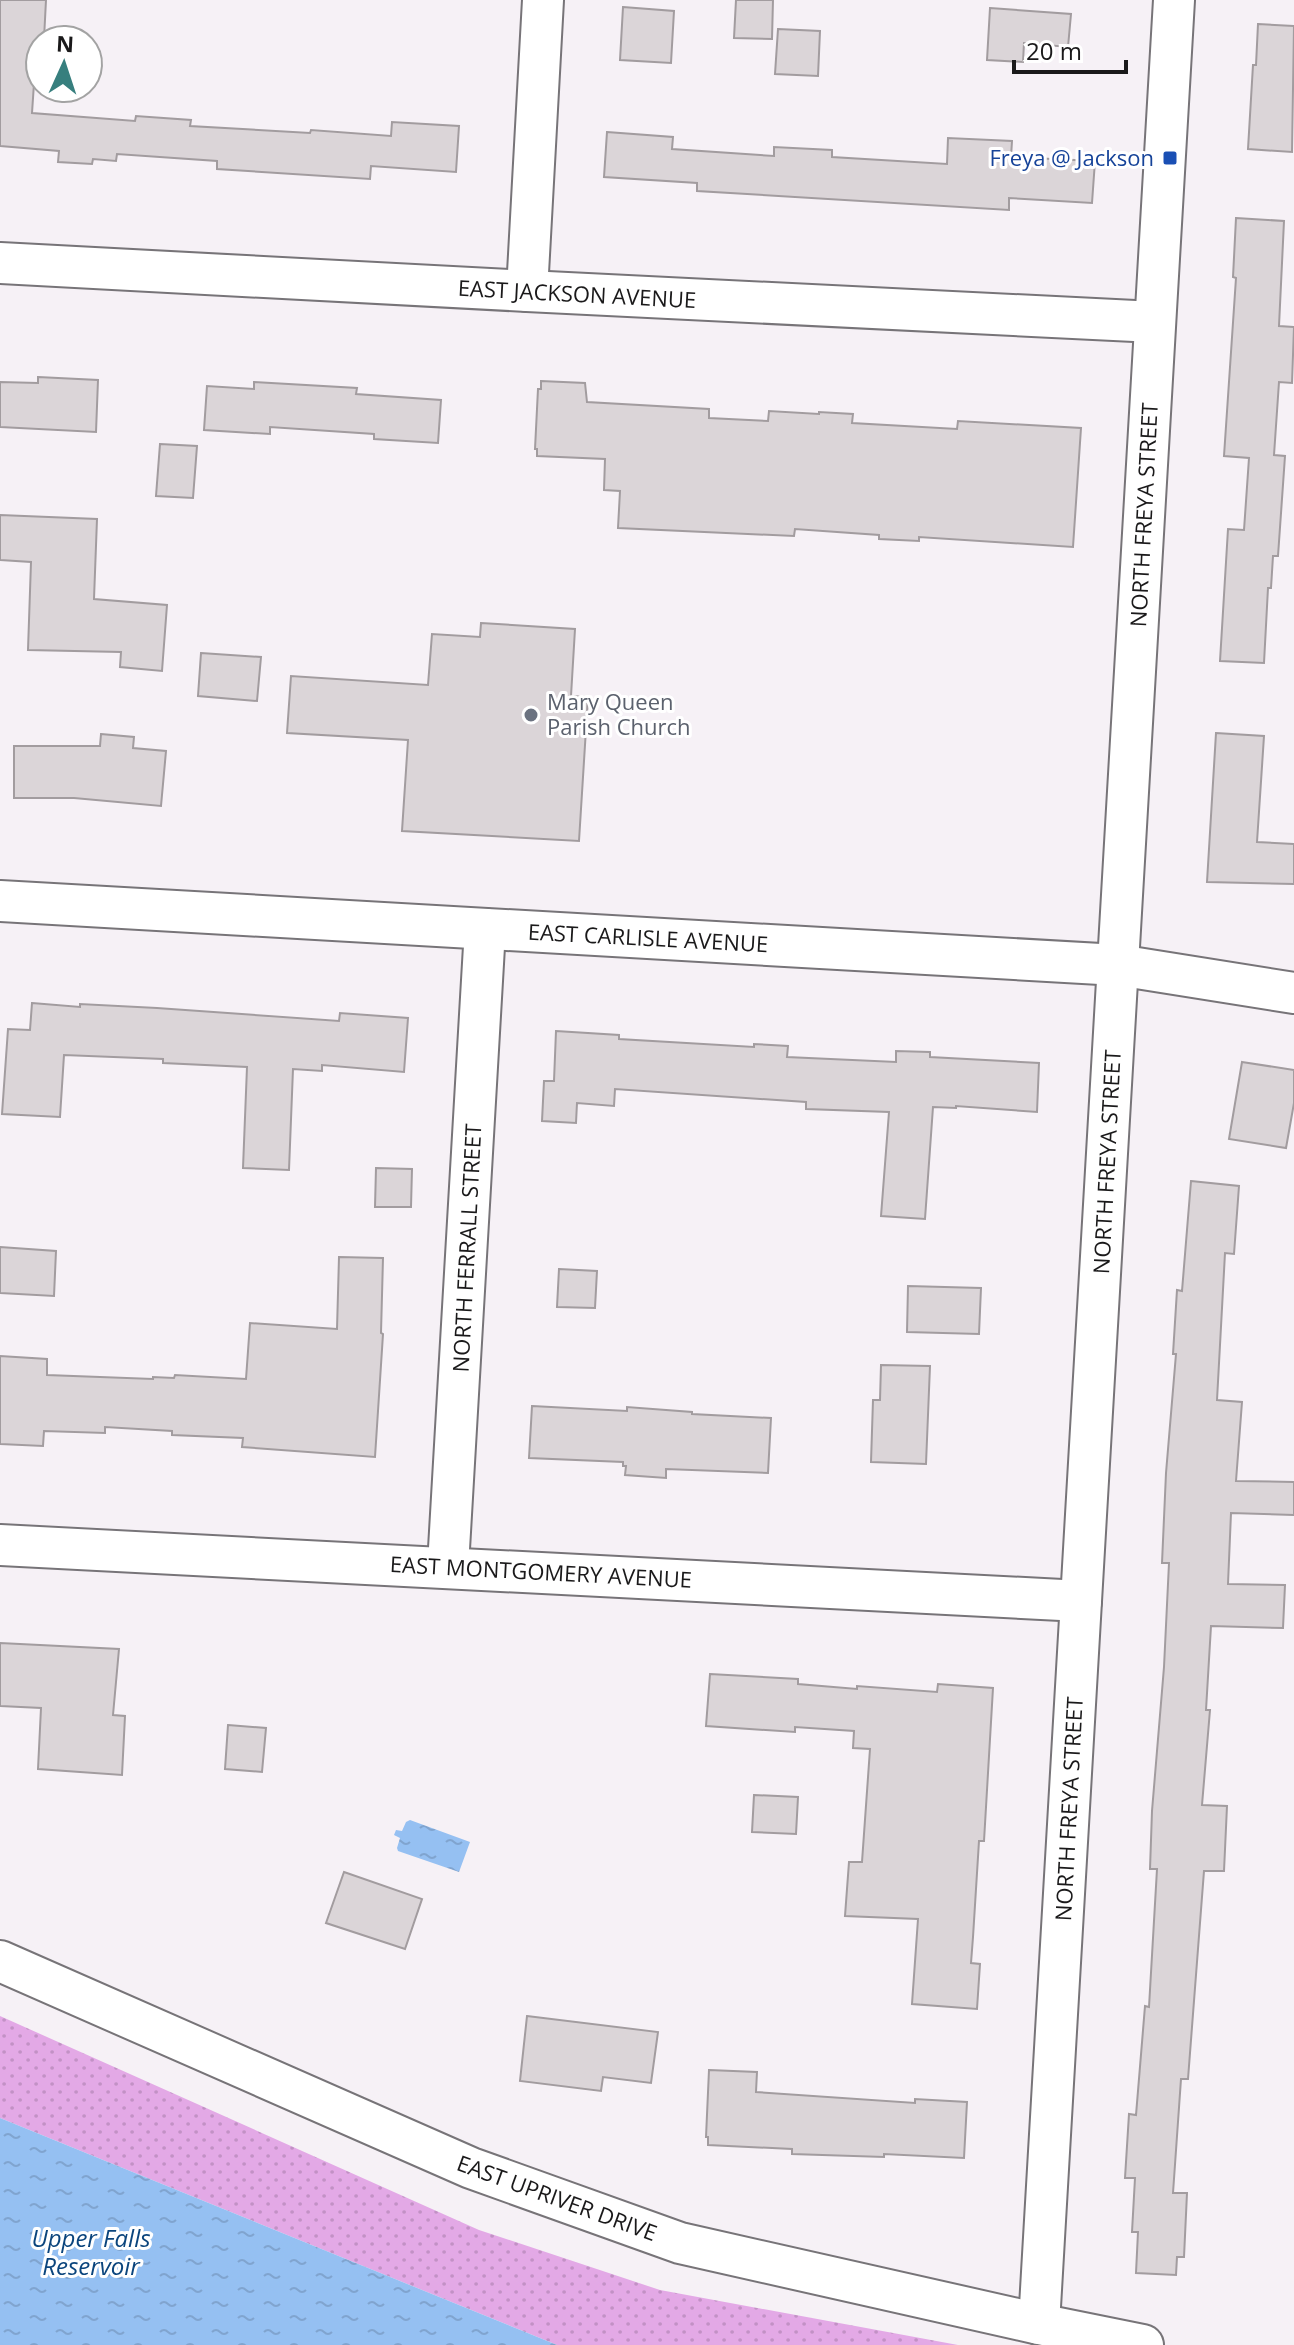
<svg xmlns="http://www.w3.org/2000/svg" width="1294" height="2345" viewBox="0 0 1294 2345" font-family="'Open Sans',sans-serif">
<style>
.green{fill:url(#green-dots)}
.water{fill:url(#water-ripples)}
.building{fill:#dbd5d8;stroke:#a29c9f;stroke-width:2}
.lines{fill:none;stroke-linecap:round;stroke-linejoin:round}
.minor-casing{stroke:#777478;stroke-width:44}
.minor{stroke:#fff;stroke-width:40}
.transit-dot{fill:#1a4fb4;stroke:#fff;stroke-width:3}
.worship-dot{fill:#6b7280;stroke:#fff;stroke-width:3}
.labels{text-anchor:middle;stroke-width:6;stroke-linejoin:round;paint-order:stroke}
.transit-label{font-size:22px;fill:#164399;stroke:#fff;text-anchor:end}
.street-label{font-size:22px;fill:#1a191a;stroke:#fff}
.worship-label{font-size:22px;fill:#5b616d;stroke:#fff;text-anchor:start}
.water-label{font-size:24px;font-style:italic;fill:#0b457d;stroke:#fff}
</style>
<defs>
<pattern id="green-dots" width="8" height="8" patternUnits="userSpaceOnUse" patternTransform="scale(2)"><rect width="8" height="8" fill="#e3a9e6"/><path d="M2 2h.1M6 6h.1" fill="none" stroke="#c291c5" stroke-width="1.8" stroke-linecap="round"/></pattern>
<pattern id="water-ripples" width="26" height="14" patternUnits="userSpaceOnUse" patternTransform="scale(2)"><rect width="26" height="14" fill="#95c0f2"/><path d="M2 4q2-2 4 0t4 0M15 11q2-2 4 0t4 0" fill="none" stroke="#80a4cf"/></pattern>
</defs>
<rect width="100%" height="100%" fill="#f6f1f6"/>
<path class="green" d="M0,2016L479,2230L660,2290L958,2345H557L0,2118Z"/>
<g class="water">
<path d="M410,1820L470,1842L459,1872L398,1851L397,1848L400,1838L394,1835L396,1830L402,1831L406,1822Z"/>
<path d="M0,2118L557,2345H0Z"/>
</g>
<g class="building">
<path d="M0,0H46L44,39H37L32,113L135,121L136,116L191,120L190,126L310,133L311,130L391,136L392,122L459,126L456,172L371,166L370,179L217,169V161L117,154L116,161L93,159L92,164L58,162L59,151L0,146Z"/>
<path d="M736,0H773L772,39L734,38Z"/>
<path d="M623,7L674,11L671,63L620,60Z"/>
<path d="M990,8L1071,14L1068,47L1024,43L1023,62L987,60Z"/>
<path d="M1258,24L1294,26L1292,152L1248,149L1253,65H1256Z"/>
<path d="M778,29L820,31L818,76L775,74Z"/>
<path d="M607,132L673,137L672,149L774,156V147L832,150V157L947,164L948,138L1012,141L1011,157L1095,161L1092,203L1009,198V210L697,191V183L604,177Z"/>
<path d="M1236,218L1284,221L1279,326L1294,327L1292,383L1279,382L1274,455L1285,456L1278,556H1273L1271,588H1268L1264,663L1220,661L1228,529L1244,530L1249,458L1224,456L1236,278L1233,277Z"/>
<path d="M38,377L98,380L96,432L0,427V382L38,383Z"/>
<path d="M541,381L585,383L587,402L709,409V418L768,421L769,411L819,414V412L853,414L852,423L957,429L958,421L1081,428L1073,547L919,537V541L879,539V535L795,529L794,536L618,528L620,491L604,490L605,459L537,456V449H535L538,389H541Z"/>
<path d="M254,382L357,388L356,394L441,400L438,443L374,439V434L270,427V434L204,430L207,386L254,389Z"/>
<path d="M160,444L197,446L193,498L156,496Z"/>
<path d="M0,515L97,519L94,599L167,605L162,671L120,667L121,652L28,650L31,562L0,560Z"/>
<path d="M481,623L575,629L571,696L588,697L579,841L402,831L408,740L287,733L291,676L428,685L432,634L480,637Z"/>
<path d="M201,653L261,657L257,701L198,696Z"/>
<path d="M1216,733L1264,736L1257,842L1294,844V884L1207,882Z"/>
<path d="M101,734L134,737L133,748L166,751L161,806L74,798H14V746H100Z"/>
<path d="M32,1003L80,1007V1004L157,1008L339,1021L340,1013L408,1018L404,1072L322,1065V1071L293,1069L289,1170L243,1168L247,1067L163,1063V1059L64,1055L60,1117L2,1114L8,1029L30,1030Z"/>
<path d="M556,1031L619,1035V1039L754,1047V1044L788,1046L787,1057L896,1062V1051L930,1052V1057L1039,1063L1037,1112L956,1106V1108L933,1107L925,1219L881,1216L889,1112L806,1109V1102L615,1089L614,1106L577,1103L576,1123L542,1121L544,1081H554Z"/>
<path d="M1242,1062L1294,1070V1103L1286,1148L1229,1139Z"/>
<path d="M376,1168L412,1169L411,1207H375Z"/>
<path d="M1191,1181L1239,1186L1234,1254L1225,1253L1217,1400L1242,1402L1236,1481L1294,1482V1515L1231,1513L1228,1584L1285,1585L1283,1628L1211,1626L1206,1710H1210L1202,1805L1227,1806L1224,1871H1204L1188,2079H1181L1173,2193H1187L1184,2257H1177L1176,2275L1136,2273L1138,2232H1132L1135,2178H1125L1129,2114L1136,2115L1145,2006L1149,2007L1157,1869H1150L1152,1811L1164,1667L1169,1563H1162L1166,1473L1176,1354H1173L1177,1290L1182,1291Z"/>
<path d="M0,1247L56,1251L54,1296L0,1293Z"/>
<path d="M339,1257L383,1258L381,1333L383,1334L375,1457L242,1447L243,1438L172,1435V1431L105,1427V1433L44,1431L43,1446L0,1444V1356L47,1359V1375L153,1379V1377L174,1378L175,1375L246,1379L250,1323L337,1329Z"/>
<path d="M559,1269L597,1271L595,1308L557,1307Z"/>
<path d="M908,1286L981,1288L979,1334L907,1332Z"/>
<path d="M881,1365L930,1366L926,1464L871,1462L873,1400H880Z"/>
<path d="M532,1406L627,1411V1407L692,1412V1414L771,1418L768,1473L666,1469V1478L625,1475L626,1466H623V1462L529,1458Z"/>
<path d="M0,1643L119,1649L113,1715L125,1716L122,1775L38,1769L41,1708L0,1706Z"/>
<path d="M710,1674L798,1679V1684L857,1689V1686L937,1692L938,1684L993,1688L984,1841H979L973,1937L971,1963L980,1964L977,2009L912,2004L918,1919L845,1916L849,1862H862L870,1749L853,1748L854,1731L795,1727V1732L706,1726Z"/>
<path d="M228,1725L266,1728L262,1772L225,1769Z"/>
<path d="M754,1795L798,1797L796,1834L752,1832Z"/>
<path d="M344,1872L422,1899L405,1949L326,1923Z"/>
<path d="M527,2016L658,2032L651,2083L603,2077L601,2091L520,2081Z"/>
<path d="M709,2070L757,2072L756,2092L915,2103V2099L967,2102L964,2158L884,2154V2157L792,2154V2149L708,2145V2137H706Z"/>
</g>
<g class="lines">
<defs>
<g id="minor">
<path d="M0,263L527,291L1155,322"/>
<path d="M527,291L543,0"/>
<path d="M0,901L1118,965L1294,993"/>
<path d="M0,1545L1081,1601"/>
<path d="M448,1566L485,929"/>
<path d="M0,1961L471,2168L680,2243L1039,2324L1143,2345"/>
<path d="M1039,2324L1174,0"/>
</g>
</defs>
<use href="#minor" class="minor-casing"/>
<use href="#minor" class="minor"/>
</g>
<rect class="transit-dot" x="1162" y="150" width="16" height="16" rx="4"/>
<circle class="worship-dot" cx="531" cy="715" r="8"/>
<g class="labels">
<g class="transit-label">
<text x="1154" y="166">Freya @ Jackson</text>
</g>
<g class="street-label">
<text transform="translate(577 294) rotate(3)" y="8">EAST JACKSON AVENUE</text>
<text transform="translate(1144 515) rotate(-87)" y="8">NORTH FREYA STREET</text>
<text transform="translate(648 938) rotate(3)" y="8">EAST CARLISLE AVENUE</text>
<text transform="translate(1107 1162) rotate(-87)" y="8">NORTH FREYA STREET</text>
<text transform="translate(467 1248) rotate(-87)" y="8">NORTH FERRALL STREET</text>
<text transform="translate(541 1572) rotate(3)" y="8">EAST MONTGOMERY AVENUE</text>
<text transform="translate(1069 1809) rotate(-87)" y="8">NORTH FREYA STREET</text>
<text transform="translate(557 2198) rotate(20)" y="8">EAST UPRIVER DRIVE</text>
</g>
<g class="worship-label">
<text x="547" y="710">Mary Queen<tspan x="547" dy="25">Parish Church</tspan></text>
</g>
<g class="water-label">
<text x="91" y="2247">Upper Falls<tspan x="91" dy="28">Reservoir</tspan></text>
</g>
</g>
<g transform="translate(64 64) rotate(3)"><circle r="38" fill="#ffffff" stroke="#a3a3a3" stroke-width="2"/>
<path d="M0-6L14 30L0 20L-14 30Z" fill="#377f7e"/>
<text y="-12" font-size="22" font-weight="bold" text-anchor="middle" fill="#1a191a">N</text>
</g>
<path d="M1014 60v12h112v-12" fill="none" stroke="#1a191a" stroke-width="4"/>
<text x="1026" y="60" font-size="24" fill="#1a191a" stroke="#ffffff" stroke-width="6" paint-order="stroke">20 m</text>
</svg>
